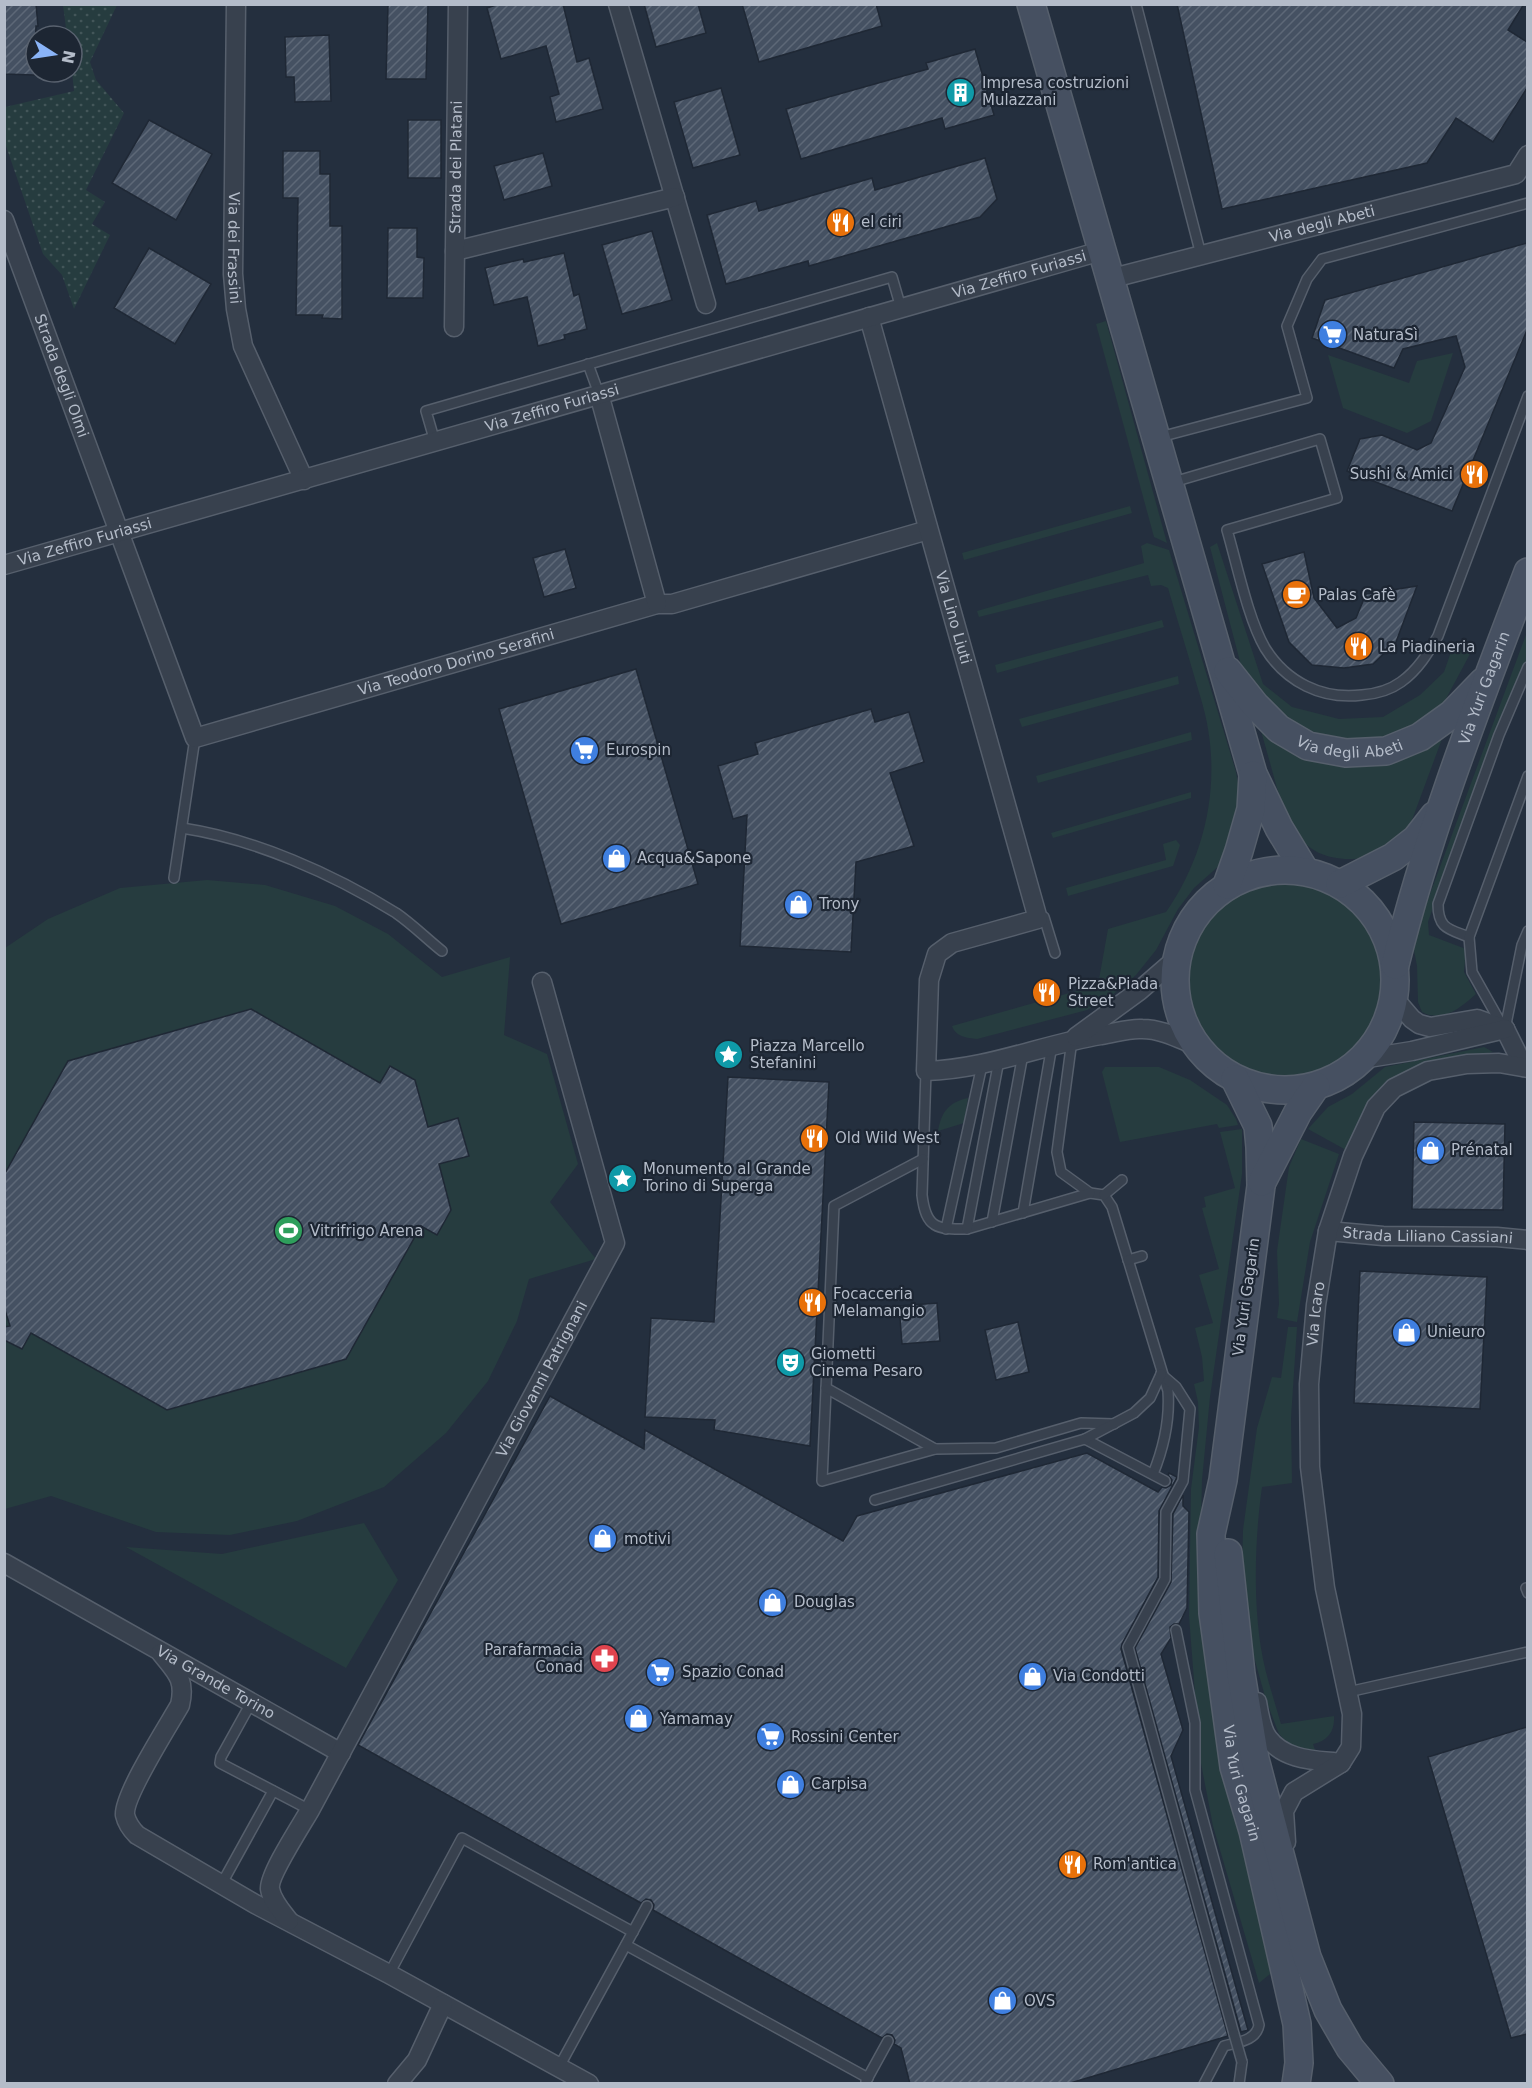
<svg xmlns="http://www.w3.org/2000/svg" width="1532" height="2088" viewBox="0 0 1532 2088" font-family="'DejaVu Sans',sans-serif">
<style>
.grass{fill:#263c3f}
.park{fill:url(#park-dots)}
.building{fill:url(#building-hatch);stroke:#1f2835;stroke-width:1.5}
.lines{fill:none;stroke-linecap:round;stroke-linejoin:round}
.lane-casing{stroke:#565f6c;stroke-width:12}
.street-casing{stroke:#565f6c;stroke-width:21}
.secondary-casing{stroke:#565f6c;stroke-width:30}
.lane{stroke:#38414e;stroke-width:9}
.street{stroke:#38414e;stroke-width:18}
.secondary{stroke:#465061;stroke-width:27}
.lane-bridge-casing{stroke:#565f6c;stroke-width:12;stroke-linecap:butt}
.lane-bridge{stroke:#38414e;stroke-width:9}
.labels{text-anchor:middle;stroke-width:4.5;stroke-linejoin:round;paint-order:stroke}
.poi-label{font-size:15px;fill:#b4bcc9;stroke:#1d2633;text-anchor:start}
.street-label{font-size:15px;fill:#b4bcc9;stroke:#1d2633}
</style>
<defs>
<pattern id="park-dots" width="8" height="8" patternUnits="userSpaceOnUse" patternTransform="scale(1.5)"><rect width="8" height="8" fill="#263c3f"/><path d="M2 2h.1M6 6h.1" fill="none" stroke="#435659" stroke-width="1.8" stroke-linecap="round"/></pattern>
<pattern id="building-hatch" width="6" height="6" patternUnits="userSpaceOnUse" patternTransform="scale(1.5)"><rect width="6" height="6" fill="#455162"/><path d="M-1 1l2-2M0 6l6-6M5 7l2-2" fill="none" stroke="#5d6877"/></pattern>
</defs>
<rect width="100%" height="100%" fill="#242f3e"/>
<g class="grass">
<path d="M1106,321L1167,543L1154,537L1096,324Z"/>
<path d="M1453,353L1431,421L1407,433L1343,408L1328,355L1409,383L1417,361Z"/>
<path d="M1130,506L1132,513L964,560L962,553Z"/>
<path d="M1147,543L1169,550L1236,772L1241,799L1221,864L1194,888L1178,909L1156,950L1136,975L1110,997L1087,1010L977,1039C967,1038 956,1037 952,1026L1098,985L1108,929L1166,912C1203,859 1219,793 1208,729C1205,709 1198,690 1193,672C1185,644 1176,616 1168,588L1161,585L1151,586L1148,575L979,617L977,611L1144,563L1141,546Z"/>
<path d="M1217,543L1263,684L1292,707L1339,719L1383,717L1420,695L1444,672L1453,646L1470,654L1441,708L1389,738L1332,742L1309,735L1266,706L1243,673L1210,547Z"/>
<path d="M1162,620L1164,627L997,673L995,665Z"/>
<path d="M1527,632V661L1451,855L1428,922L1429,935L1466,949L1464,972L1476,994C1460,1008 1443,1023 1422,1012L1418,1002L1417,966L1413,945L1420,921Z"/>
<path d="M1178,676L1179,684L1022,727L1019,719Z"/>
<path d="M1259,723L1309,754L1446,728L1412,820C1398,840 1378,859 1352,859C1300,860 1287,823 1275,781C1270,762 1264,742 1259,723Z"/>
<path d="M1191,732L1192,740L1038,783L1036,776Z"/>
<path d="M1191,792V798L1053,838L1051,833Z"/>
<path d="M1176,840L1180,845L1173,866L1068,896L1066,888L1166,860L1163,844Z"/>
<path d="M207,880L265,885L335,906L388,934L442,977L510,957L504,1035L547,1054L578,1164L550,1202L596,1259L529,1279L517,1321L488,1381L446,1433L384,1487L297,1521L230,1535L156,1532L51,1496L5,1509V948L48,919L120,888Z"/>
<circle cx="1285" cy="980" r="96"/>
<path d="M1484,1047L1493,1052L1415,1067L1385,1086L1360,1119L1346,1150L1308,1129L1328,1107L1352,1094L1385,1067Z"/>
<path d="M1105,1067H1159L1190,1080L1227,1105L1236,1119L1238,1125L1219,1128L1217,1124L1120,1142L1102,1072Z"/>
<path d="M968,1098L964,1123L938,1131C941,1112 949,1102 968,1098Z"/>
<path d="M1242,1129V1174L1210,1397L1202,1480L1200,1570L1224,1767L1274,1971L1259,1983L1213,1826L1200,1758L1189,1616L1191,1489L1199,1427L1198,1402L1194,1384L1204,1381L1202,1357L1195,1328L1213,1323L1199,1275L1219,1269L1202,1208L1206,1207L1204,1197L1235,1188L1220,1132Z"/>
<path d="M1301,1139L1339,1154L1310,1242L1297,1322L1277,1318L1279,1304L1277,1251L1289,1167Z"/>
<path d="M1288,1327H1297L1291,1418L1292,1483L1262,1487C1255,1537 1253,1598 1261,1648C1265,1674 1274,1699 1281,1724L1334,1716C1335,1731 1328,1741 1313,1744L1315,1750L1294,1749L1279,1734L1266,1700L1241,1611L1243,1530L1257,1428L1272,1377L1281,1378Z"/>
<path d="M364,1523L398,1580L346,1668L126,1547L222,1554Z"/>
</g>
<path class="park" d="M63,5H117L90,62L96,80L124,113L86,190L105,202L92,224L110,235L74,309L62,275L43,254L5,143V107L74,91L72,72V36H67Z"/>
<g class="building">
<path d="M4,4H36L38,26H36L34,75L4,74Z"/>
<path d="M499,4H563L577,62L589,58L603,109L556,122L550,97L559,94L546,46L501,59L487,8Z"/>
<path d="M644,4H698L706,33L656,47Z"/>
<path d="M742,4H876L882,26L759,62Z"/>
<path d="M1177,4H1524L1508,30L1527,42V88L1493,142L1456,118L1427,163L1222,209Z"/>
<path d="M388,5H428L426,79H386Z"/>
<path d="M329,35L331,101L295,102L294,77H286L285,37Z"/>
<path d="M975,49L994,115L945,129L942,118L801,159L786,109L928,69L926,63Z"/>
<path d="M721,88L740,155L693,168L674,102Z"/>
<path d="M149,120L212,154L176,220L112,183Z"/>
<rect x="408" y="120" width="33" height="58"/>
<path d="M283,151H320V174H330V226H342V319L322,318L323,315H296L298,198H283Z"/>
<path d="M543,153L552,186L504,200L494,166Z"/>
<path d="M985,158L997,199L980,217L809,266L808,261L726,284L707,215L756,201L759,211L872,178L875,190Z"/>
<path d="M388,228H417V257L424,258L423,298H387Z"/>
<path d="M652,231L672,300L622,314L602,245Z"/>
<path d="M1527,243V330L1452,511L1347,471L1360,439L1382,435L1417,450L1431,443L1465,367L1456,336L1403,349L1394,368L1312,338L1325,300Z"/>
<path d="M149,248L211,284L175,344L114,308Z"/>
<path d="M564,253L574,296L579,294L587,329L564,335L565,339L538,346L527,297L494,305L485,268L523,259L524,262Z"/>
<path d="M565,549L576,588L544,597L533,558Z"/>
<path d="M1304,552L1314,598L1337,628L1356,618L1366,594L1417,586L1396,642L1373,664L1344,668L1312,665L1289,642L1262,564Z"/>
<path d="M636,669L698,884L561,924L499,709Z"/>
<path d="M871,709L875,722L909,712L924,762L890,773L914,846L856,862L851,952L740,946L747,815L733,819L718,766L758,754L755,743Z"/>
<path d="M251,1009L380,1083L390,1066L415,1080L428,1127L458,1118L469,1156L439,1164L451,1210L437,1235L421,1226L346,1359L167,1410L31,1333L22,1349L4,1340V1327L10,1326L4,1307V1175L68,1061Z"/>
<path d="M728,1077L829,1082L810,1446L714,1430L715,1420L645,1417L651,1318L714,1322Z"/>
<path d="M1414,1122L1505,1124L1503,1210L1412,1209Z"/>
<path d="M1360,1271L1487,1277L1480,1409L1354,1403Z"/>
<path d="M937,1303L940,1341L902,1344L899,1306Z"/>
<path d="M1018,1322L1029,1372L996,1380L985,1330Z"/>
<path d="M550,1396L644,1449L645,1430L843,1541L857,1516L1087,1453L1158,1492L1162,1487L1166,1488L1171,1485L1172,1480L1168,1475L1169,1473L1177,1477L1159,1511L1158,1577L1122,1644L1121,1649L1228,2036L1067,2084H910L901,2048L894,2044L895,2040L892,2035L887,2034L882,2038L653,1910L654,1905L651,1900L646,1899L641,1903L358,1745Z"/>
<path d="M1183,1495V1506L1189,1512L1187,1608L1179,1624H1174L1170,1627L1171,1638L1161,1654L1183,1730L1171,1756L1248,2030L1241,2032L1135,1648L1171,1582L1173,1514Z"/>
<path d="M1527,1727V2034L1511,2038L1428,1757Z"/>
</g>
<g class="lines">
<defs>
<g id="lane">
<path d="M1136,4L1201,255"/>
<path d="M588,364L599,394"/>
<path d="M1160,437L1307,398L1287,326L1307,279L1322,259L1528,203"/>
<path d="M435,442L426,411L892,277L901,308"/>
<path d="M1170,483L1320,439L1337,498L1227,530C1237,564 1248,619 1265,648C1286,682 1322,700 1362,695C1375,694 1390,690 1401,682C1418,670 1428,653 1438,636L1528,396"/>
<path d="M182,828C255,839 333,874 396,913C412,924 427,939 442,951"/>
<path d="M174,878L195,738"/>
<path d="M1044,917L1055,953"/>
<path d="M1469,937C1449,929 1438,929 1438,904L1499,735L1528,667"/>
<path d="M1503,1027L1472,972L1469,937L1528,776"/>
<path d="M1505,1029L1522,945L1528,931"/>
<path d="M1072,1040L1057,1152L1061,1172L1090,1193L1104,1195L1112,1207L1168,1391C1170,1420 1164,1447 1153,1474"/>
<path d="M926,1071L922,1195C926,1229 937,1229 967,1229L1090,1193"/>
<path d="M923,1159L834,1206L822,1481L935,1449L996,1448L1081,1423L1114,1424"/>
<path d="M1104,1195L1122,1180"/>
<path d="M1023,1213L1052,1045"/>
<path d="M992,1222L1023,1054"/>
<path d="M946,1229L982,1065"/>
<path d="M967,1229L999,1060"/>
<path d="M1128,1260L1142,1256"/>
<path d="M1161,1374L1176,1387L1190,1409L1183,1481L1166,1512L1165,1579L1128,1647L1234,2034"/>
<path d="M826,1388L935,1449"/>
<path d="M1085,1439L1165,1481"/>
<path d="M875,1500L1085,1439L1134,1413L1150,1398L1161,1374"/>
<path d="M1526,1588L1528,1593"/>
<path d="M1176,1630L1195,1723V1790L1259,2025C1256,2041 1238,2042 1224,2046L1204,2084"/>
<path d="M1348,1692L1528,1652"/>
<path d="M251,1703L221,1757L220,1763L310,1810"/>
<path d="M221,1885L273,1791"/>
<path d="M626,1945L868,2078"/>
<path d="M389,1974L462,1838L633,1932"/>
<path d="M559,2067L647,1906"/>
<path d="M866,2081L888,2041"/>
<path d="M1239,2084L1242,2062"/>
</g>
<g id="street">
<path id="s1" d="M236,4L233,274L236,309L243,346L304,480"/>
<path d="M618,4L706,304"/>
<path id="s2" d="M4,220L195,738L657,604H672L928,530"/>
<path d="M455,251L675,197"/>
<path id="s3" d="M1109,279L1516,174L1528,155"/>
<path id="s4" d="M869,317L1038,919L952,943L937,954L929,980L926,1071C988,1069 1041,1045 1101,1035C1115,1033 1129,1028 1142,1029C1161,1029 1178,1038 1195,1045"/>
<path id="s5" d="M454,327L458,4"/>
<path d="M599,394L657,604"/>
<path id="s6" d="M4,565L1101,251"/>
<path d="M1394,998L1412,1019L1419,1024L1430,1027L1477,1019L1505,1029"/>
<path d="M1505,1029L1524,1067"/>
<path d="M1076,1037L1139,991L1176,959"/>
<path d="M1362,1059L1412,1051L1505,1029"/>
<path id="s7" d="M1328,1231L1383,1236L1497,1237L1528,1240"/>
<path id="s8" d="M4,1563L341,1753"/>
<path d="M161,1653C176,1672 186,1679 180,1705C168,1726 123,1796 125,1815C127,1824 131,1829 137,1835L255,1904L389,1974L589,2084"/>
<path d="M1257,1702C1259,1713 1261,1729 1268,1738C1285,1761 1316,1760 1341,1763"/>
<path id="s9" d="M1286,1842L1284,1811L1294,1792L1341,1763L1351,1747L1352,1714L1325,1588L1310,1467L1309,1384L1316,1305L1328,1231L1353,1156L1376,1107L1394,1088L1428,1071L1467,1064L1499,1063L1528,1068"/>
<path id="s10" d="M289,1921C282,1912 272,1901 270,1889C268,1876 302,1824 310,1810L615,1243L542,982"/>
<path d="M397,2084L417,2060L443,2004"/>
</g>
<g id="secondary">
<path d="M1031,4L1253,774L1279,828L1305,871"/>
<path id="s11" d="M1228,671L1255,705L1279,729L1308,746L1346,753L1386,751L1420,737L1452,714L1483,682"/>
<circle cx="1285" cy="980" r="110"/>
<path d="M1340,884L1393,857L1416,839L1434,816"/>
<path d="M1227,885L1239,851L1251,809L1253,775"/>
<path id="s12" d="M1395,965C1428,831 1479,701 1528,572"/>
<path id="s13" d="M1235,1079L1258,1126L1260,1147L1261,1186L1223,1480L1211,1534L1213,1613L1234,1767L1253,1831L1297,2024L1299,2063L1296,2084"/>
<path d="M1262,1182L1298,1112L1316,1086"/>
<path d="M1228,1553L1241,1674L1255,1759L1307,1957L1328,2010L1350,2048L1380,2084"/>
</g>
</defs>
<use href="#lane" class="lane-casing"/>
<use href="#street" class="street-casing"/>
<use href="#secondary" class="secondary-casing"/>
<use href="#lane" class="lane"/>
<use href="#street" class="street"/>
<use href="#secondary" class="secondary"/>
<defs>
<path id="lane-bridge" d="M1234,2034L1242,2062"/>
</defs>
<use href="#lane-bridge" class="lane-bridge-casing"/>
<use href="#lane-bridge" class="lane-bridge"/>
</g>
<defs>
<symbol id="building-disc" viewBox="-11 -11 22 22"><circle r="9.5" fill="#0f9aa8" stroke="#1d2633"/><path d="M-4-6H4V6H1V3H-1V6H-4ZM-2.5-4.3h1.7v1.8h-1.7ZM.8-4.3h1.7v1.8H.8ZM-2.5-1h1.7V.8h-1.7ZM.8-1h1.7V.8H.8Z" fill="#fff"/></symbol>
<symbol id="restaurant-disc" viewBox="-11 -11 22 22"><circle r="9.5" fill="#e8710a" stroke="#1d2633"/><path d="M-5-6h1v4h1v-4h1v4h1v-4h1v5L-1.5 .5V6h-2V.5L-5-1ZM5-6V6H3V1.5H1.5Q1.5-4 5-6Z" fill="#fff"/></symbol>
<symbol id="supermarket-disc" viewBox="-11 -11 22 22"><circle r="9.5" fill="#3f7fe0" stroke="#1d2633"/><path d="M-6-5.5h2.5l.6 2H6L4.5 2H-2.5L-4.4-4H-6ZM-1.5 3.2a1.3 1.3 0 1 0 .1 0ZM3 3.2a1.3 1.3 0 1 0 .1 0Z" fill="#fff"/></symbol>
<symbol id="cafe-disc" viewBox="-11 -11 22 22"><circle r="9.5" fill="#e8710a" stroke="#1d2633"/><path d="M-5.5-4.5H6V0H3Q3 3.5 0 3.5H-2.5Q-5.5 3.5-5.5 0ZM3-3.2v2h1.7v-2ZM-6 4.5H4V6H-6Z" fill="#fff"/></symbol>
<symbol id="shop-disc" viewBox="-11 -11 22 22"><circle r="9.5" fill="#3f7fe0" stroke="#1d2633"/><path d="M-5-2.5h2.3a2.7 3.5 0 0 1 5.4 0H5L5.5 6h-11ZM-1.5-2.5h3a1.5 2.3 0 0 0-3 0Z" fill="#fff"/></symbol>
<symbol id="sight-disc" viewBox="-11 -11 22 22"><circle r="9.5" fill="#0f9aa8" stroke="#1d2633"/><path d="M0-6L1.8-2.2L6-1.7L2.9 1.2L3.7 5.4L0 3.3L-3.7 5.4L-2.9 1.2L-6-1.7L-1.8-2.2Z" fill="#fff"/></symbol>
<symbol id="stadium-disc" viewBox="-11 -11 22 22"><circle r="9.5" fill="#2e9e5b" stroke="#1d2633"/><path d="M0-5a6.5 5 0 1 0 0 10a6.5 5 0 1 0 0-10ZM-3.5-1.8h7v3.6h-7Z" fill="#fff"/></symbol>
<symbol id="theatre-disc" viewBox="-11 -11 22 22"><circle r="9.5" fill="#0f9aa8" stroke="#1d2633"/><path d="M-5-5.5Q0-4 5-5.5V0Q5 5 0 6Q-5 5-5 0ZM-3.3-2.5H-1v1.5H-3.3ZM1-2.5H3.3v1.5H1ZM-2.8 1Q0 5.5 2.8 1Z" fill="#fff"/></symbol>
<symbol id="pharmacy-disc" viewBox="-11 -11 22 22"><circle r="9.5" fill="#e0444e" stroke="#1d2633"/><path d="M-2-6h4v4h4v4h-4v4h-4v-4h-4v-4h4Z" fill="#fff"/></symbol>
</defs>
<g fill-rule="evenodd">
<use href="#building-disc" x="944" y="76" width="33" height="33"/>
<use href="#restaurant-disc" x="824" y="206" width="33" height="33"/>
<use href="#supermarket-disc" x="1316" y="318" width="33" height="33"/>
<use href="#restaurant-disc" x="1458" y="458" width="33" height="33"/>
<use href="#cafe-disc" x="1280" y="578" width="33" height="33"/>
<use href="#restaurant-disc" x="1342" y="630" width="33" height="33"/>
<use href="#supermarket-disc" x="568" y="734" width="33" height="33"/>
<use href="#shop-disc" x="600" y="842" width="33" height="33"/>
<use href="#shop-disc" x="782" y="888" width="33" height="33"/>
<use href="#restaurant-disc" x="1030" y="976" width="33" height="33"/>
<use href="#sight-disc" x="712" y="1038" width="33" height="33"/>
<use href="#restaurant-disc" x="798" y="1122" width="33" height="33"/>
<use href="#shop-disc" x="1414" y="1134" width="33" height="33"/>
<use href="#sight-disc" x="606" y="1162" width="33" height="33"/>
<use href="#stadium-disc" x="272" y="1214" width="33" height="33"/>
<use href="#restaurant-disc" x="796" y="1286" width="33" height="33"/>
<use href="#shop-disc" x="1390" y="1316" width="33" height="33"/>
<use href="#theatre-disc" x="774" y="1346" width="33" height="33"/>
<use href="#shop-disc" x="586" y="1522" width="33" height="33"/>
<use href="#shop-disc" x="756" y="1586" width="33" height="33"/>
<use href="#pharmacy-disc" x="588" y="1642" width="33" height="33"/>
<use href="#supermarket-disc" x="644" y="1656" width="33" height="33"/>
<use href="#shop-disc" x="1016" y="1660" width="33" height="33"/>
<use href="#shop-disc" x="622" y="1702" width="33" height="33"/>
<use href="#supermarket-disc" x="754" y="1720" width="33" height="33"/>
<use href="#shop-disc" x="774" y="1768" width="33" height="33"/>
<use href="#restaurant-disc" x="1056" y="1848" width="33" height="33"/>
<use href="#shop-disc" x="986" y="1984" width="33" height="33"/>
</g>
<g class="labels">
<g class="poi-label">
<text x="982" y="88">Impresa costruzioni<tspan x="982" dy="17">Mulazzani</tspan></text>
<text x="861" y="227">el ciri</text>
<text x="1353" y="340">NaturaSì</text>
<text x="1453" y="479" text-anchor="end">Sushi &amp; Amici</text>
<text x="1318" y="600">Palas Cafè</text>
<text x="1379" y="652">La Piadineria</text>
<text x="606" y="755">Eurospin</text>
<text x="637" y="863">Acqua&amp;Sapone</text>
<text x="819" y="909">Trony</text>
<text x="1068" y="989">Pizza&amp;Piada<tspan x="1068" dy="17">Street</tspan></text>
<text x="750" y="1051">Piazza Marcello<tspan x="750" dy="17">Stefanini</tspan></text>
<text x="835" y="1143">Old Wild West</text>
<text x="1451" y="1155">Prénatal</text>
<text x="643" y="1174">Monumento al Grande<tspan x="643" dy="17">Torino di Superga</tspan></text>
<text x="310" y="1236">Vitrifrigo Arena</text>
<text x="833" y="1299">Focacceria<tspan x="833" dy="17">Melamangio</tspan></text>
<text x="1427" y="1337">Unieuro</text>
<text x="811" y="1359">Giometti<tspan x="811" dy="17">Cinema Pesaro</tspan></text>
<text x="624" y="1544">motivi</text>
<text x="794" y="1607">Douglas</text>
<text x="583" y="1655" text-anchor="end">Parafarmacia<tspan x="583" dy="17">Conad</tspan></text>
<text x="682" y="1677">Spazio Conad</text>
<text x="1053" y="1681">Via Condotti</text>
<text x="660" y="1724">Yamamay</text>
<text x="791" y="1742">Rossini Center</text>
<text x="811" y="1789">Carpisa</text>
<text x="1093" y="1869">Rom'antica</text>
<text x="1024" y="2006">OVS</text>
</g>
<g class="street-label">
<text dy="5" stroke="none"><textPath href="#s5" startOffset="160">Strada dei Platani</textPath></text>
<text dy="5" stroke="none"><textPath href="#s3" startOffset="220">Via degli Abeti</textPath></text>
<text dy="5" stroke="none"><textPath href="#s1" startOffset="244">Via dei Frassini</textPath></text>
<text dy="5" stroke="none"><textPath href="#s6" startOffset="1056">Via Zeffiro Furiassi</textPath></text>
<text dy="5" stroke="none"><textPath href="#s2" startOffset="166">Strada degli Olmi</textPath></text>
<text dy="5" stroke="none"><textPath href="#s6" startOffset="570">Via Zeffiro Furiassi</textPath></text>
<text dy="5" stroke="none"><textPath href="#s6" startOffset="84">Via Zeffiro Furiassi</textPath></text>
<text dy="5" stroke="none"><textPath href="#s4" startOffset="312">Via Lino Liuti</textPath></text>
<text dy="5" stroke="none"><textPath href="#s2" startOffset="824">Via Teodoro Dorino Serafini</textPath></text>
<text dy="5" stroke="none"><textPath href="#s12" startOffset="291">Via Yuri Gagarin</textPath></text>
<text dy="5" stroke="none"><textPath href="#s11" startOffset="153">Via degli Abeti</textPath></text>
<text dy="5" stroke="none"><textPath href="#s7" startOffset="100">Strada Liliano Cassiani</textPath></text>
<text transform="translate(1246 1297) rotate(-82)" y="5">Via Yuri Gagarin</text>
<text dy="5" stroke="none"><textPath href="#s9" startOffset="564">Via Icaro</textPath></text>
<text dy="5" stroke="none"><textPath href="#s10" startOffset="616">Via Giovanni Patrignani</textPath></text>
<text dy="5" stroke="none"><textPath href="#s8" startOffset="243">Via Grande Torino</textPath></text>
<text dy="5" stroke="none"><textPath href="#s13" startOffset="716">Via Yuri Gagarin</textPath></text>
</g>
</g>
<rect width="1532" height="2088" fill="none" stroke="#b4bcc9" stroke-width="12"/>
<g transform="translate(54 54) rotate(102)"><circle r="28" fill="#1d2633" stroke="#59626f" stroke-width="1.5"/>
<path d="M0-4.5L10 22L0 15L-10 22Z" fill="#8ab4f8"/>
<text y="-9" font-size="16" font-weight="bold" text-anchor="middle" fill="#b4bcc9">N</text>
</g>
</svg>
